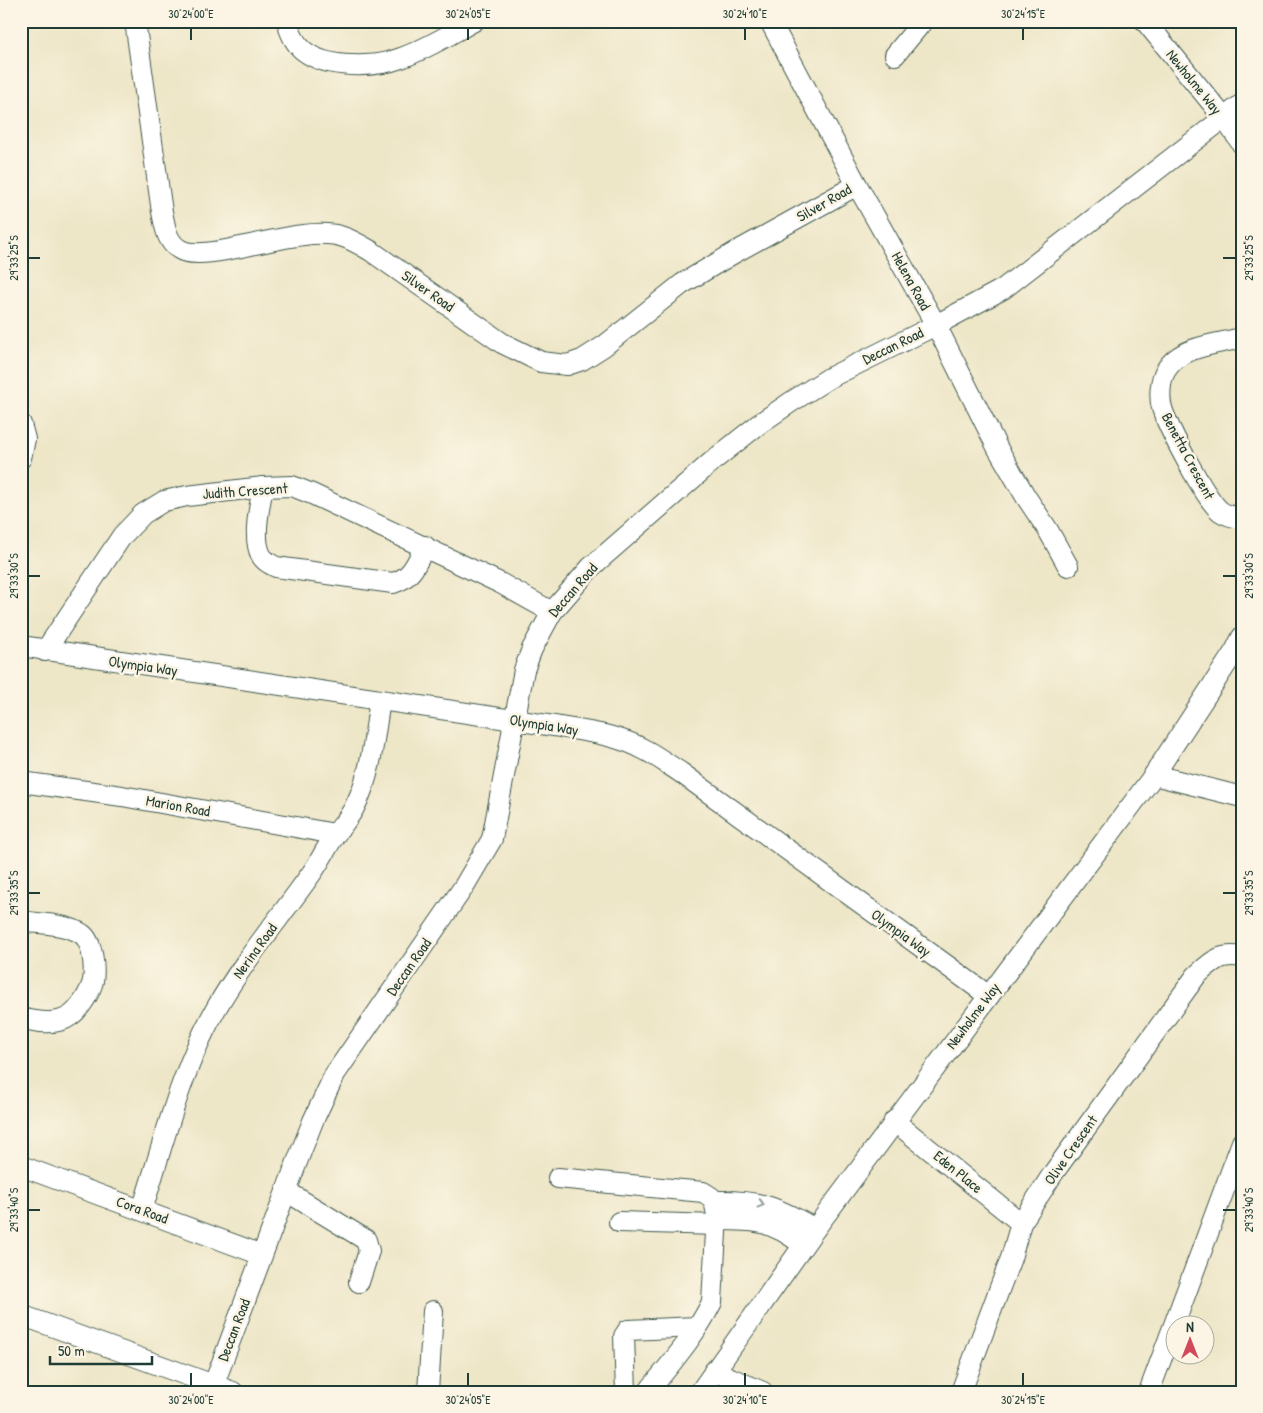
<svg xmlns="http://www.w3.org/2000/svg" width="1263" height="1413" viewBox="0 0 1263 1413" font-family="'Patrick Hand',sans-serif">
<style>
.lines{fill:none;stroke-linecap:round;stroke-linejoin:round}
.minor-casing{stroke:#3e564a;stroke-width:22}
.minor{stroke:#fff;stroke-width:20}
.oneway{stroke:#8f9e9a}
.ticks{fill:none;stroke:#1f3d34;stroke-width:2}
.labels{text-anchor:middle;stroke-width:5;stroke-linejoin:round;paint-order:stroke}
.street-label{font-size:15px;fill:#1f3d34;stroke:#fcf5e5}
.neatline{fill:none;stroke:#1f3d34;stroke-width:2}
.ticks-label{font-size:12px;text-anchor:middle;fill:#1f3d34}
</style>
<rect width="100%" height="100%" fill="#fcf5e5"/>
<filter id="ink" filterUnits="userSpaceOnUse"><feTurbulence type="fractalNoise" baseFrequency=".02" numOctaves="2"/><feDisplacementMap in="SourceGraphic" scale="10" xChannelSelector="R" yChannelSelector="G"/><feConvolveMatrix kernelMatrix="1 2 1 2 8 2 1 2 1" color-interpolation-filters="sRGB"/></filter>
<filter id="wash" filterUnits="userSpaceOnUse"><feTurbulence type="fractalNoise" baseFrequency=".0096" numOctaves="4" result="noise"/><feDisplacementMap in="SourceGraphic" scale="20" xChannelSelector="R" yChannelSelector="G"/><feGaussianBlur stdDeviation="1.12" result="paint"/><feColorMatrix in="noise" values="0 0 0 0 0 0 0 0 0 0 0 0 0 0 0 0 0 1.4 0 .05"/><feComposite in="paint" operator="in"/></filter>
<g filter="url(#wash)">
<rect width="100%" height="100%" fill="#ede6c7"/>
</g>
<g filter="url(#ink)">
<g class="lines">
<defs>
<g id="minor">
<path d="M135,21L162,212C165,225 166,241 179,249C205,266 298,224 340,236C351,239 361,245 371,251L502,343L541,362L567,365L582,360L604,346L682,284L734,253L857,185"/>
<path d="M287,21C290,33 294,43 304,51C327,69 375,68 401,58C427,49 450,34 474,21"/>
<path d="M770,21L857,185L936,325L998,449L1026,497L1048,530L1068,566"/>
<path d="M1145,21L1224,118L1242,144"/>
<path d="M895,55L923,21"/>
<path d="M1242,338C1217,344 1180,346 1166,370C1160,379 1159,398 1162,408C1168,428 1205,498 1220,511C1227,516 1234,517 1242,518"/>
<path d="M21,424L25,439L21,458"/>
<path d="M263,487C260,504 252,538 261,555C264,561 270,564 276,567L393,583C412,578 417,562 425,546"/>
<path d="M21,646L554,726C585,731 619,735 647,751C658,757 669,765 680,772L989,996"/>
<path d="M45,651L122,536L143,514L164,501L187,496L263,487L292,486L312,494L500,583L552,612"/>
<path d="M1154,775L1242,797"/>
<path d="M21,782L122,796L335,834"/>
<path d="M21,921C40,924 65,923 82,934C93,942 95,968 93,981C90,993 80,1009 70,1016C56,1026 36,1022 21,1018"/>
<path d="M894,1121L1021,1223"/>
<path d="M21,1166L262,1255"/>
<path d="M558,1178L703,1192L711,1197L715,1205L717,1215L712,1302C696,1335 671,1363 648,1392"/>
<path d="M286,1191L366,1240L369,1251L359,1282"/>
<path d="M713,1201C758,1200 776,1206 815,1229"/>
<path d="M142,1210C164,1142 181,1069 217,1007C244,960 280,918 311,874C320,862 326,848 335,835C342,825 351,816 356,804C372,772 374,735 380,701"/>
<path d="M717,1220C756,1220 771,1220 803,1245"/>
<path d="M619,1222L717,1225"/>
<path d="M21,1315L233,1392"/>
<path d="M714,1371L763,1392"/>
<path d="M211,1392L297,1162L313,1121L335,1074L463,888L492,839L524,670L532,649L552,612L591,567L715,459L759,424L791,402L829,378L936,325L1003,289L1242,104"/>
<path d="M428,1392L433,1311"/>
<path d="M626,1392L624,1336L628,1330L697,1327"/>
<path d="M700,1392L815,1229L1154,775L1235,651L1242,637"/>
<path d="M961,1392L1011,1258L1021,1223L1054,1172L1196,976C1211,962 1219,953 1242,957"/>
<path d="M1149,1392L1242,1142"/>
</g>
</defs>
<use href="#minor" class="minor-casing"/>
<use href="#minor" class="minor"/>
</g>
<defs><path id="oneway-chevron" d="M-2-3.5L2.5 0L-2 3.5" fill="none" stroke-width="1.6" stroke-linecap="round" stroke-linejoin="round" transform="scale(1.25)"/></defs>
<use class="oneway" href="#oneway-chevron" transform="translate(761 1204) rotate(15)"/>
</g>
<path class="ticks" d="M191,28V40M468,28V40M745,28V40M1023,28V40M28,258H40M1223,258H1236M28,576H40M1223,576H1236M28,893H40M1223,893H1236M28,1210H40M1223,1210H1236M191,1373V1386M468,1373V1386M745,1373V1386M1023,1373V1386"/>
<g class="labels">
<g class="street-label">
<text transform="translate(1194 82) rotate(51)" y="5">Newholme Way</text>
<text transform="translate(824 203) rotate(-30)" y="5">Silver Road</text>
<text transform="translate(911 281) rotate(61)" y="5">Helena Road</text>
<text transform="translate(428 291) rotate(35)" y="5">Silver Road</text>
<text transform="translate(893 346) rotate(-26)" y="5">Deccan Road</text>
<text transform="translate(1188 456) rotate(62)" y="5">Benetta Crescent</text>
<text transform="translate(245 491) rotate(-4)" y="5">Judith Crescent</text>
<text transform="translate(573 590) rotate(-49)" y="5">Deccan Road</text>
<text transform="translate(143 666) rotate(8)" y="5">Olympia Way</text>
<text transform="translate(544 725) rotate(9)" y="5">Olympia Way</text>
<text transform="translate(178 806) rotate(10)" y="5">Marion Road</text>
<text transform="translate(901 933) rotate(36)" y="5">Olympia Way</text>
<text transform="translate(255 951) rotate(-54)" y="5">Nerina Road</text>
<text transform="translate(409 967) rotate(-55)" y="5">Deccan Road</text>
<text transform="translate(973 1016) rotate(-53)" y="5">Newholme Way</text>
<text transform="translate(1071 1150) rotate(-55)" y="5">Olive Crescent</text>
<text transform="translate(958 1172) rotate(39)" y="5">Eden Place</text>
<text transform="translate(142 1210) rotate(20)" y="5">Cora Road</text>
<text transform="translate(234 1330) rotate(-69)" y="5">Deccan Road</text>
</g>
</g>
<rect width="1263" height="1413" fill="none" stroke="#fcf5e5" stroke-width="55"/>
<g transform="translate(1190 1340)"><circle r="24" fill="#fcf5e5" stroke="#a4ab9e"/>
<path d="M0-4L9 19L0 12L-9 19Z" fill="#d1495b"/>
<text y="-8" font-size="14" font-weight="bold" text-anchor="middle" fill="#1f3d34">N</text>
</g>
<path d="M50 1356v8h102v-8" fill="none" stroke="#1f3d34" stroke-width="2.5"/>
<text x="58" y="1356" font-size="15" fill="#1f3d34" stroke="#fcf5e5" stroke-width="4" paint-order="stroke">50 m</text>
<rect x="28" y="28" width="1208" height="1358" class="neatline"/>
<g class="ticks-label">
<text x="191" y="18">30°24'00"E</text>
<text x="468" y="18">30°24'05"E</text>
<text x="745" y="18">30°24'10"E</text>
<text x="1023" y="18">30°24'15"E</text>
<text transform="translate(14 258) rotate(-90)" y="4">29°33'25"S</text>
<text transform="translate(1249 258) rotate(-90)" y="4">29°33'25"S</text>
<text transform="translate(14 576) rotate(-90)" y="4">29°33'30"S</text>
<text transform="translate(1249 576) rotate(-90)" y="4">29°33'30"S</text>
<text transform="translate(14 893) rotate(-90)" y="4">29°33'35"S</text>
<text transform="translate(1249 893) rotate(-90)" y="4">29°33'35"S</text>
<text transform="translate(14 1210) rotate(-90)" y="4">29°33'40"S</text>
<text transform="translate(1249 1210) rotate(-90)" y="4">29°33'40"S</text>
<text x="191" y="1404">30°24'00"E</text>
<text x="468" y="1404">30°24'05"E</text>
<text x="745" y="1404">30°24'10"E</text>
<text x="1023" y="1404">30°24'15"E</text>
</g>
</svg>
